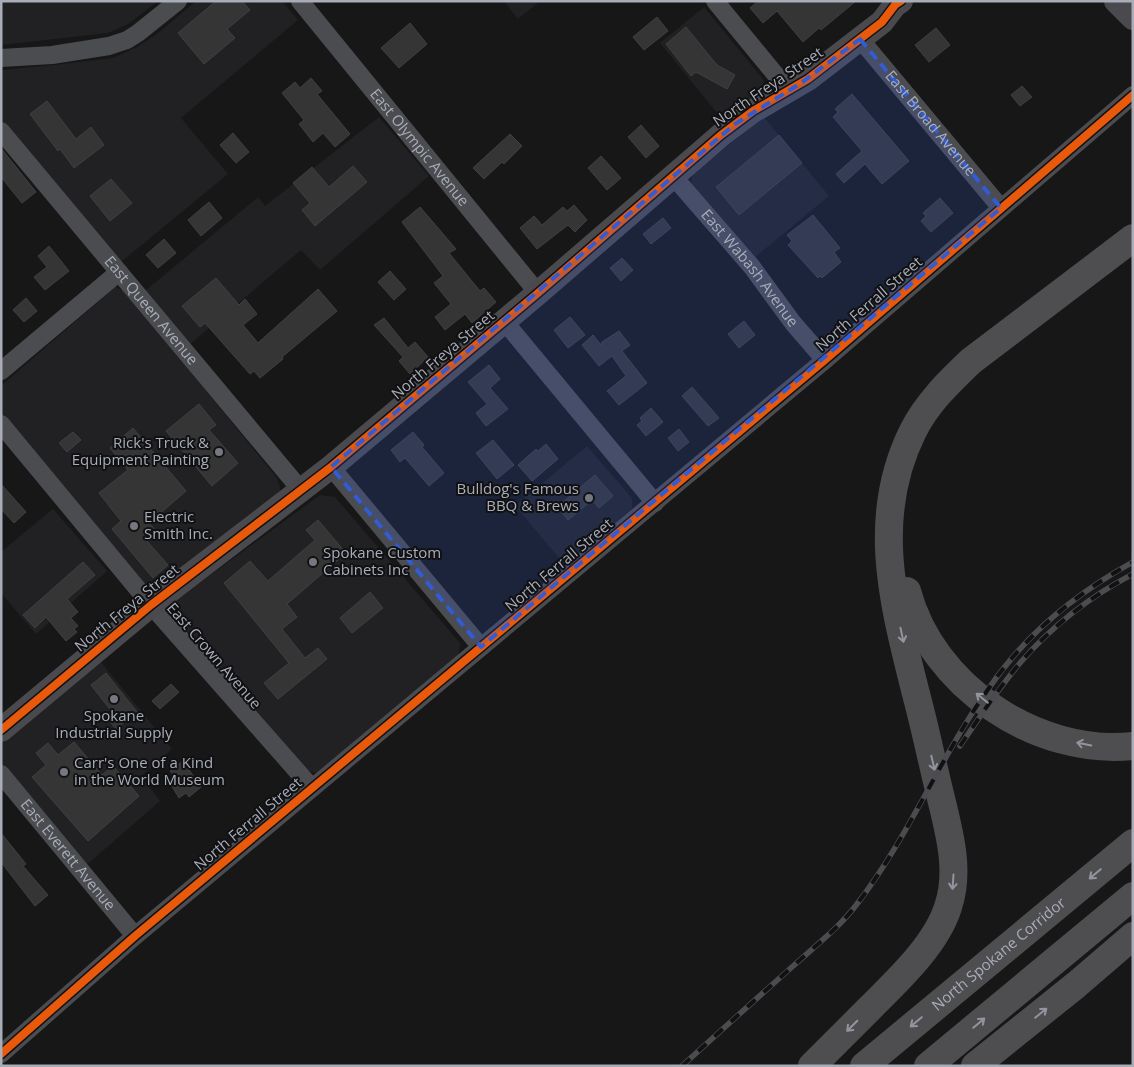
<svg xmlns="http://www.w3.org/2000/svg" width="1134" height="1067" viewBox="0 0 1134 1067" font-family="'Open Sans',sans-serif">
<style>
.built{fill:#212123}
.building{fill:#353536;stroke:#3f4043}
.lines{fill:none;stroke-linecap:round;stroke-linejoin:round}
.street{stroke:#4b4c50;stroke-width:18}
.secondary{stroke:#4a4a4e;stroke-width:24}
.highway{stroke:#4e4e51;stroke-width:28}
.rail-casing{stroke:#4b4c4f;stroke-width:5.5}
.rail{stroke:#111113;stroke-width:4;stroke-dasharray:11;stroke-linecap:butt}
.cycleway-casing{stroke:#111113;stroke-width:11}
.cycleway{stroke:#e8590c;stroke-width:8}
.oneway{stroke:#92959e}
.marked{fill:#325cd3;fill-opacity:0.2;stroke:#325cd3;stroke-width:4;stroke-dasharray:10 6;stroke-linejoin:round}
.poi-dot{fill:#757880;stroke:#111113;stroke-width:2}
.labels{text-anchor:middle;stroke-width:4;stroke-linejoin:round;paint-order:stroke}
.street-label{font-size:15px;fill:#a8adb8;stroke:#111113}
.poi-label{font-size:15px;fill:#a8adb8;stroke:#111113;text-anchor:start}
</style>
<rect width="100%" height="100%" fill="#171717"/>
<g class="built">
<path d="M1,1H158L128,24L108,33L1,45Z"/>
<path d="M196,1H282L298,20L181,118L228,174L121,262L1,119V70L63,64L113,58L137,47L157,34Z"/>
<path d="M504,1H540L518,19Z"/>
<path d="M704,7L763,79L766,89L760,100L726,124L660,43Z"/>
<path d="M379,117L429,176L320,270L301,250L189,345L145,291L258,197L265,206Z"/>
<path d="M764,117L829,196L753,259L691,187L692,174Z"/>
<path d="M115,287L124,291L134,302L277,478L280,487V495L159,588L142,584L58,481L1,415V386Z"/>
<path d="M587,446L632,498V512L566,566L515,506Z"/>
<path d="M320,495L335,497L460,643L458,663L318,774L303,769L170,614L175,601Z"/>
<path d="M53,509L107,571L36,634L1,593V552Z"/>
<path d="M100,661L172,749L141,776L160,801L84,867L1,765V743Z"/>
</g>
<g class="building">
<path d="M216,1H242L250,10L227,29L235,38L204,64L178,33Z"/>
<path d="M758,1H856L821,30L819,28L803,42L777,11L763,23L750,8Z"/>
<path d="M657,17L668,31L644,50L633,37Z"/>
<path d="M410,23L427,44L399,68L381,48Z"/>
<path d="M686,27L717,65L735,75L727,89L696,72L691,76L666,44Z"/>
<path d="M936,28L950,45L929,62L915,45Z"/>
<path d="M311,78L322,91L317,94L350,134L335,147L323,133L313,142L299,124L304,120L282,93L295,82L300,88Z"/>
<path d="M1022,86L1032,97L1020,106L1011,95Z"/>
<path d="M852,94L909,161L882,184L865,164L844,183L836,174L862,151L833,117L838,112L835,109Z"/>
<path d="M47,101L76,139L91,127L104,145L74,168L60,149L58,151L30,114Z"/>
<path d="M641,125L659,146L646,158L628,137Z"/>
<path d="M233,133L249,152L236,163L220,145Z"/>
<path d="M510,134L522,146L504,164L502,162L484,179L473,168Z"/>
<path d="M779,135L802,163L739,215L716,187Z"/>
<path d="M1,148L36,192L22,203L1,177Z"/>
<path d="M601,156L621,178L607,190L588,168Z"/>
<path d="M353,166L367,182L315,226L302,210L310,203L293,183L312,167L329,187Z"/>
<path d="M111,179L132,203L110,221L90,196Z"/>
<path d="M940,198L953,213L931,232L921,221L926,216L923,213Z"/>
<path d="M209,202L222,218L201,236L188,220Z"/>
<path d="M574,205L587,220L575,232L568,225L537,249L520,228L534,216L542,225L563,207L567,211Z"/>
<path d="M420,207L456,249L449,253L480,291L484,288L496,302L472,323L465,314L445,330L435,317L451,304L434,283L443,276L402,222Z"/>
<path d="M813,215L840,248L834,252L841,262L822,278L820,276L818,278L788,245L792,241L787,235Z"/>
<path d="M663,218L671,228L651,244L643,234Z"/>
<path d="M164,239L176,253L158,268L146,255Z"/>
<path d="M49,246L69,271L45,290L34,277L47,267L38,256Z"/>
<path d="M622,258L633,270L621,281L610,268Z"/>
<path d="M390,271L406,289L394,300L378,282Z"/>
<path d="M216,278L239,305L245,299L257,314L243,325L258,343L318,289L337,311L282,357L283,359L260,378L254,371L250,374L205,323L200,327L182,306Z"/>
<path d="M26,298L37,311L24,322L13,310Z"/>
<path d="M570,317L585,335L568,348L554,330Z"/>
<path d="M384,318L408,348L415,342L428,357L410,374L399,361L403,357L374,325Z"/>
<path d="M744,321L755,335L739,348L728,334Z"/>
<path d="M619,331L630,345L622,351L647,383L619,405L607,391L626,376L612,356L599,366L582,345L593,335L601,345L602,342Z"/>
<path d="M489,365L500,379L490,388L508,409L486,426L476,413L487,404L468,382Z"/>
<path d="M692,387L719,418L708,426L682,396Z"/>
<path d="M199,404L216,425L209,430L238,463L212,486L166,431Z"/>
<path d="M651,408L663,422L646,436L637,425L642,421L640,418Z"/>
<path d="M133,428L186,491L149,523L157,532L147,541L168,565L153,578L112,529L121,521L99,493L128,470L110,448Z"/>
<path d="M679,429L689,442L678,451L668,438Z"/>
<path d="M73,432L81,440L67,452L59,443Z"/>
<path d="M413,432L424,445L422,447L444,473L429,486L405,458L400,462L391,450Z"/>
<path d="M493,440L514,465L497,479L476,453Z"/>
<path d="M546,444L558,459L532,481L518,465L536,449L538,451Z"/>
<path d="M595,475L613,496L599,508L592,500L568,520L557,507Z"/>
<path d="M1,484L26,512L14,523L1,509Z"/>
<path d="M318,520L346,553L287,604L297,617L282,629L305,658L318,648L327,659L278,699L264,683L289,663L224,583L250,561L268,581L315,540L306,530Z"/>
<path d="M83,562L95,575L67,599L78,612L71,618L78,626L74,629L77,632L66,641L46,617L35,628L23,615Z"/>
<path d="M370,592L383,608L352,633L340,618Z"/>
<path d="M106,673L137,712L116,729L107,718L113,713L91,685Z"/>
<path d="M171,684L179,692L160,709L152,701Z"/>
<path d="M74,742L102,775L113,766L139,796L88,841L32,777L46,765L36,753L48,743L58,755Z"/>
<path d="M183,761L201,787L189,797L186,793L179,798L170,783L176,778L170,771Z"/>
<path d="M1,833L26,864L23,866L48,895L35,906L1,862Z"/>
</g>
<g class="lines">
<g class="street">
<path id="s1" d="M300,1L538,293"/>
<path d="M715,1L789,91"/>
<path id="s2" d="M860,39L1001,208"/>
<path d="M1,58L52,55L109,46L127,40L138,33L178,1"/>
<path id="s3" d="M1,131L301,490"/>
<path id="s4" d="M673,176L752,267L793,323L825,360"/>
<path d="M504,321L655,503"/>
<path d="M1,371L119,272"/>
<path d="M1,424L151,605L312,788"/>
<path d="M331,467L481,647"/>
<path id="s5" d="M1,774L135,936"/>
<path d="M1,1054L135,936L825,360L1133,95"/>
</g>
<g class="secondary">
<path d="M1116,1L1133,18"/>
<path d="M1,730L151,605L331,467L538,293L721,135L753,111L808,79L882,22L895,5L901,1"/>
</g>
<g class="highway">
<path d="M907,591C932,686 1036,756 1133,746"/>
<path d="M812,1066C832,1046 852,1026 871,1007C898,980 936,945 948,907C961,869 948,828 939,790C931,757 924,723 915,690C893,602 870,517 913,431C927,403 949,382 971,361L1133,238"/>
<path id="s6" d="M864,1066L1133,843"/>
<path d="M928,1066L1133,896"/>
<path d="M975,1066L1076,985L1133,936"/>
</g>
<defs>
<g id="rail">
<path d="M960,746C979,718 998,689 1020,663C1051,627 1091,596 1133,574"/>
<path d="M682,1066C718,1033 755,1000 792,967C814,947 839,928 857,904C909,837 940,757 989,688C1025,635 1077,593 1133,562"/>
</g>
</defs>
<use href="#rail" class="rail-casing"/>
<use href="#rail" class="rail"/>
<defs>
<g id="cycleway">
<path d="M1,730L151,605L331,467L538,293L721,135L753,111L808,79L882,22L895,5L901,1"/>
<path d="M1,1054L135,936L825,360L1133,95"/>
</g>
</defs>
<use href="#cycleway" class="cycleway-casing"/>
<use href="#cycleway" class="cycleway"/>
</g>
<defs><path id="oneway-shaft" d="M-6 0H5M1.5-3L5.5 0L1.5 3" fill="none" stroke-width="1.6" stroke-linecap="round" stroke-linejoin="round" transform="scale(1.25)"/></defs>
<g class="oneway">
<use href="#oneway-shaft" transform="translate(902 635) rotate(78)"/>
<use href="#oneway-shaft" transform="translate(982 698) rotate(-141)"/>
<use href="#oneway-shaft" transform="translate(1084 744) rotate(-169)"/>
<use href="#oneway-shaft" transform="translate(933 763) rotate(77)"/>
<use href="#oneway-shaft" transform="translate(1095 874) rotate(140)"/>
<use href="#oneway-shaft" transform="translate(953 882) rotate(94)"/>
<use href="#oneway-shaft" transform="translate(1041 1013) rotate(-39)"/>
<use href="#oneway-shaft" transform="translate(916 1022) rotate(140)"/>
<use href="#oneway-shaft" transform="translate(979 1023) rotate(-40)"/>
<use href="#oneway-shaft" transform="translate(852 1026) rotate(135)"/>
</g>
<path class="marked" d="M860,39L1001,208L481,647L331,467L735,124L801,83Z"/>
<g class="poi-dot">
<circle cx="219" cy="452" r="5"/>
<circle cx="589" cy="498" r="5"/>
<circle cx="134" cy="526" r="5"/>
<circle cx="313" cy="562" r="5"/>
<circle cx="114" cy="699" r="5"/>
<circle cx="64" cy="772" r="5"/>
</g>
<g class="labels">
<g class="street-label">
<text transform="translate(768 87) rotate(-34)" y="5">North Freya Street</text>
<text dy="5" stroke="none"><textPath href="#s2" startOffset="110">East Broad Avenue</textPath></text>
<text dy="5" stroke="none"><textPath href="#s1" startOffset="189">East Olympic Avenue</textPath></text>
<text dy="5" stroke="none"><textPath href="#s4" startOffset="120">East Wabash Avenue</textPath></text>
<text transform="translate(869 304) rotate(-41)" y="5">North Ferrall Street</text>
<text dy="5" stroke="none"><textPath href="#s3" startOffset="234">East Queen Avenue</textPath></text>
<text transform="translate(443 355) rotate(-40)" y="5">North Freya Street</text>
<text transform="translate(559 565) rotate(-40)" y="5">North Ferrall Street</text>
<text transform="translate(127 608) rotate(-39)" y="5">North Freya Street</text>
<text transform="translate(214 656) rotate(49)" y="5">East Crown Avenue</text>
<text transform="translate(248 824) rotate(-40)" y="5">North Ferrall Street</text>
<text dy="5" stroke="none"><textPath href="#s5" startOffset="105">East Everett Avenue</textPath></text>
<text dy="5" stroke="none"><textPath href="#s6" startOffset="175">North Spokane Corridor</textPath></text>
</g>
<g class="poi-label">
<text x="209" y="448" text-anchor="end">Rick's Truck &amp;<tspan x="209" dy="17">Equipment Painting</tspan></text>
<text x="579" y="494" text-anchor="end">Bulldog's Famous<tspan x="579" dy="17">BBQ &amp; Brews</tspan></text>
<text x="144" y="522">Electric<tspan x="144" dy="17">Smith Inc.</tspan></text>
<text x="323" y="558">Spokane Custom<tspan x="323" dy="17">Cabinets Inc</tspan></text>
<text x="114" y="721" text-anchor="middle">Spokane<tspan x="114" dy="17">Industrial Supply</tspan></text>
<text x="74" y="768">Carr's One of a Kind<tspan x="74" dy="17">in the World Museum</tspan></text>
</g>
</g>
<rect width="1134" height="1067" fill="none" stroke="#a8adb8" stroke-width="5"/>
</svg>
